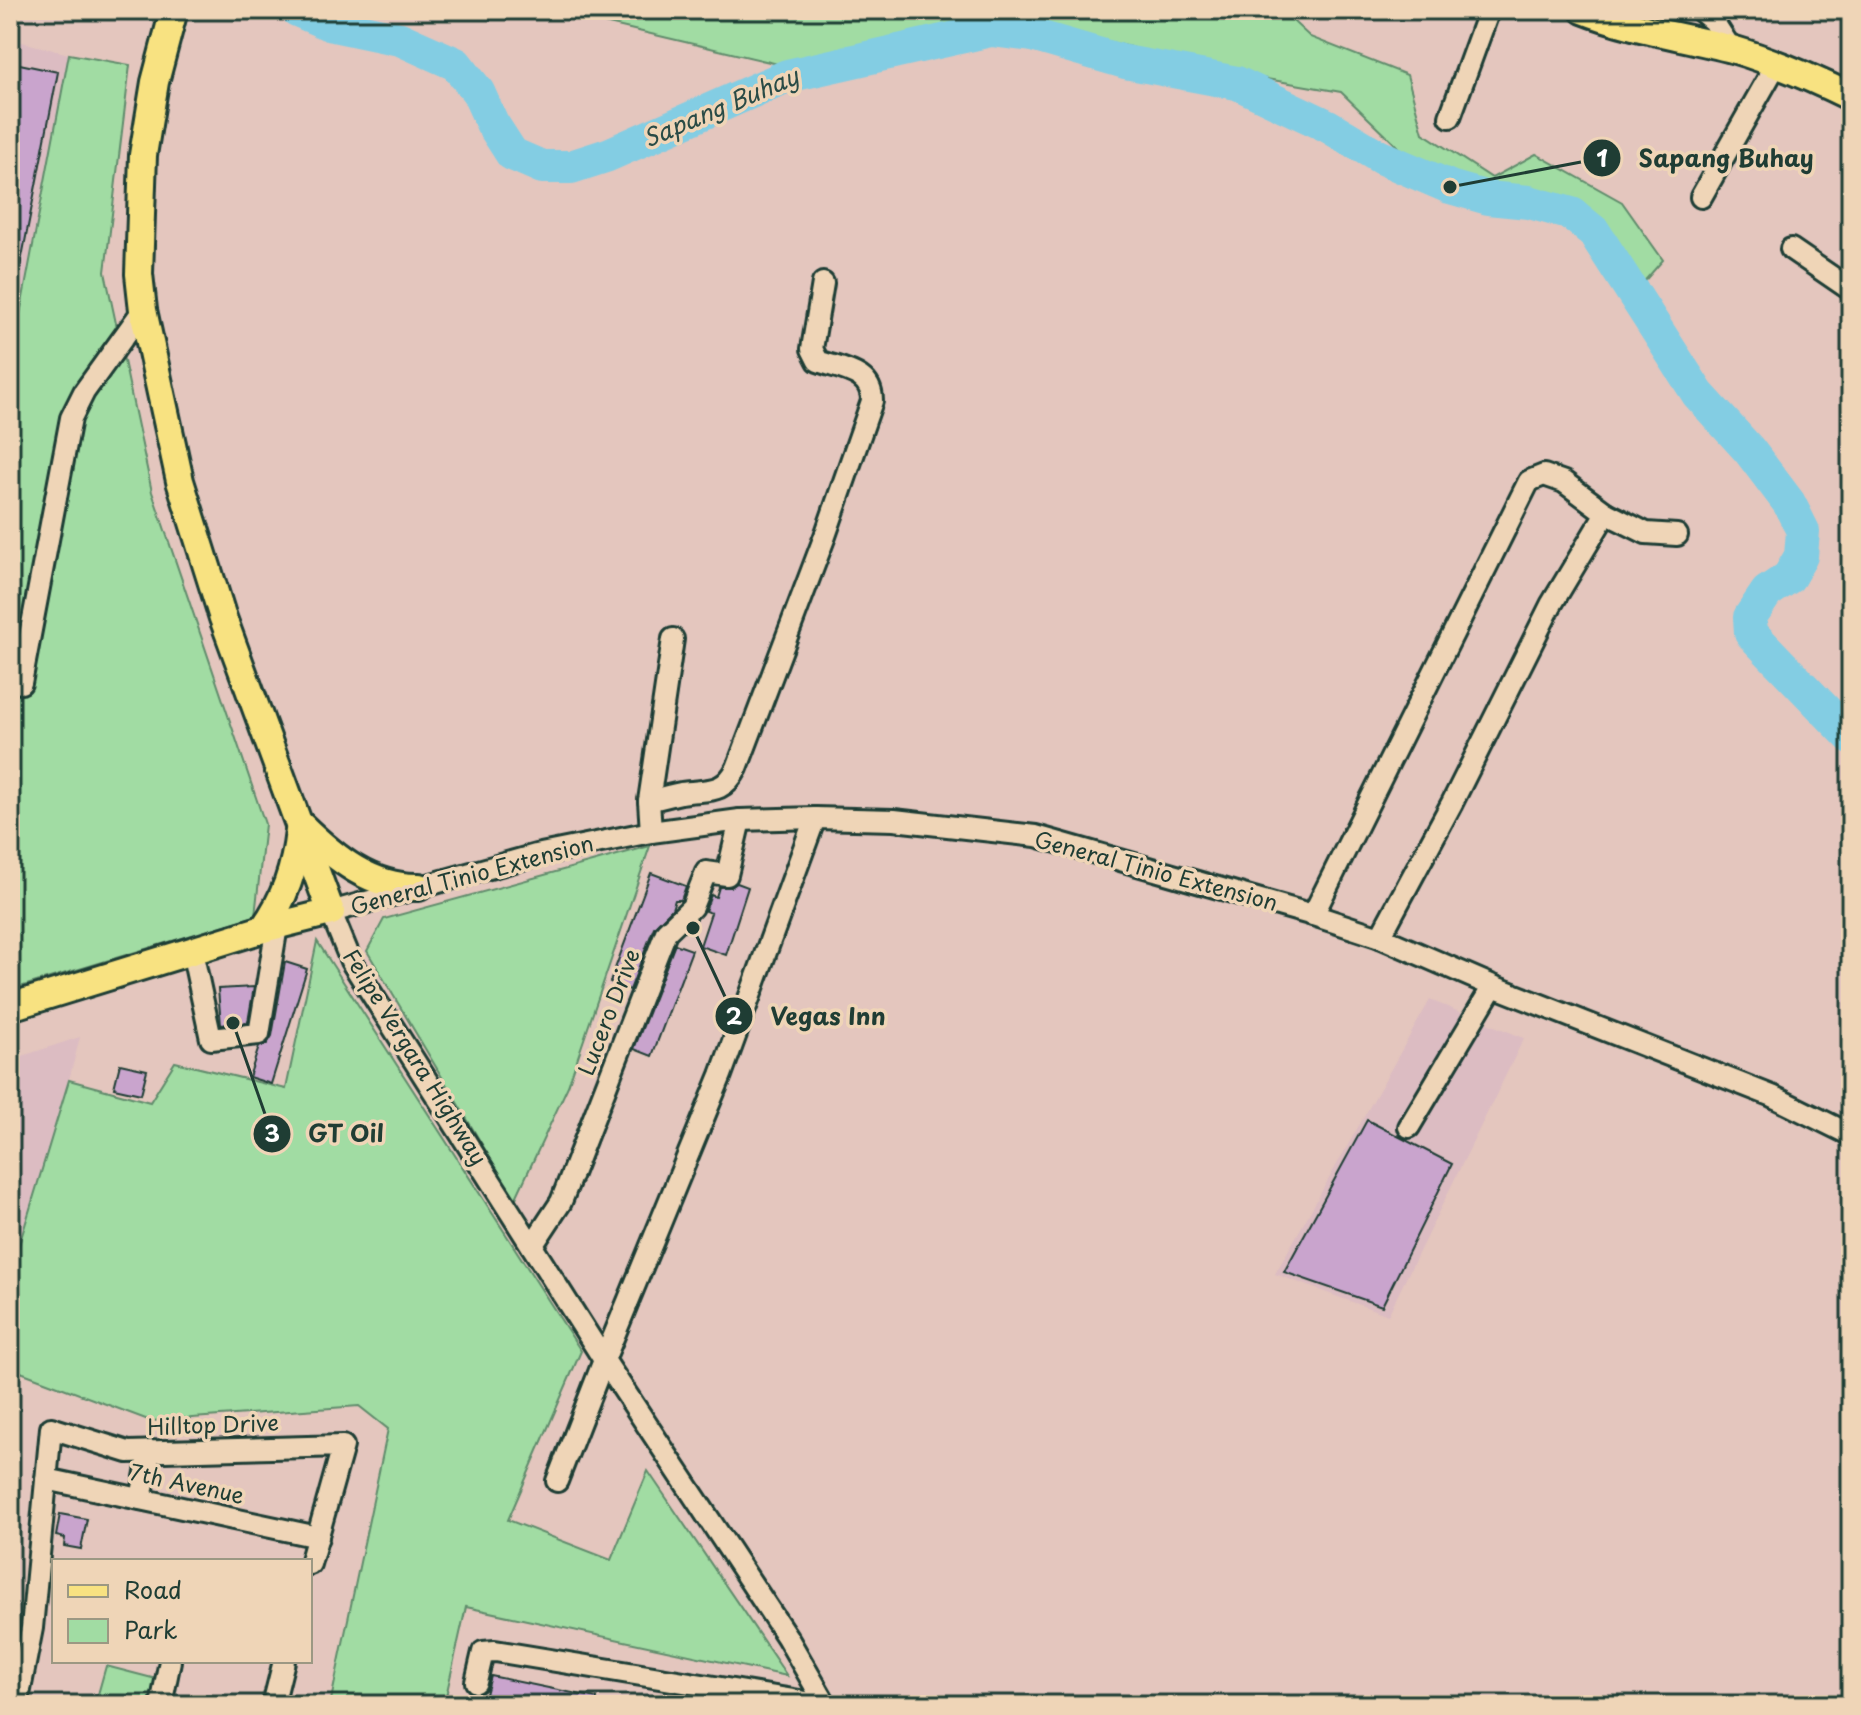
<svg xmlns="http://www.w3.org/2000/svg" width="1861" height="1715" viewBox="0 0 1861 1715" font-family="'Playpen Sans',sans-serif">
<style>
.built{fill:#dcbcc2}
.green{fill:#a1dca3;stroke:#608c6c;stroke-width:2}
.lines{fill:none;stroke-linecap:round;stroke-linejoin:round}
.river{stroke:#83cde3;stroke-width:34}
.building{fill:#c9a4cd;stroke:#1f3d34;stroke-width:2}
.minor-casing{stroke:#1f3d34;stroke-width:26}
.major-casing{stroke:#1f3d34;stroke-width:32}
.minor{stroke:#efd5b7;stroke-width:20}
.major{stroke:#f8e281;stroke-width:26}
.labels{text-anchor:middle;stroke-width:7;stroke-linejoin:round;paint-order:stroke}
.street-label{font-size:22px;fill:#1f3d34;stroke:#efd5b7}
.water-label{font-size:24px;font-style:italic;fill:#294b46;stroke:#efd5b7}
.leader{fill:none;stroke:#1f3d34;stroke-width:3}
.callout-dot{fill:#1f3d34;stroke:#efd5b7;stroke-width:3}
.mark-label{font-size:24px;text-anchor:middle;font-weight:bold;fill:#fff}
.callout-label{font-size:24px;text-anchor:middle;font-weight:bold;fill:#1f3d34;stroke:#efd5b7;stroke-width:7;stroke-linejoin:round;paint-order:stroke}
</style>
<rect width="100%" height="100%" fill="#e4c6be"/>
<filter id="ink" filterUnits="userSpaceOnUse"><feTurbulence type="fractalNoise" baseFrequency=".0125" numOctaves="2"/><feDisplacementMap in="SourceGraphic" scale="16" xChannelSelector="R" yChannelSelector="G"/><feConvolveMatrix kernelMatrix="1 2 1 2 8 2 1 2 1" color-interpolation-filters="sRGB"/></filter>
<g filter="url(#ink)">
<g class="built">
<path d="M10,39L69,54L10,367Z"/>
<path d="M1430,1000L1524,1038L1388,1315L1275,1274Z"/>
<path d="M80,1037L69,1080L10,1275V1060Z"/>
</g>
<g class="green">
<path d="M549,10H1281L1310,37L1407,75L1423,133L1492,178L1536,154L1622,202L1663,260L1641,285L1591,211L1501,192L1423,171L1341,92L1233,73L1095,38L982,19L778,64Z"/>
<path d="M69,54L130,65L105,272L152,492L265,824L255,916L10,990V367Z"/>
<path d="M650,846L568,1086L515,1200L367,951L384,919Z"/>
<path d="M317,941L581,1351L508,1520L611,1560L648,1471L787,1676L466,1607L444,1705H330L388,1429L359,1406L151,1421L10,1368V1275L69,1080L150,1102L175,1062L286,1089Z"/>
<path d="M106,1666L160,1680L153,1705H95Z"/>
</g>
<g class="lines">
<path class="river" d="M297,10L329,24L400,39L456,64L478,92L492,123L512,154L542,167H571L608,155L787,76L991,30L1032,35L1125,62L1237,83L1328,126L1380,157L1450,187L1488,198L1529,202L1572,214L1594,232L1698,394L1749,450L1789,503L1803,531L1801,556L1789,577L1767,592L1750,617L1751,633L1851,737"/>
</g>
<g class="building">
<path d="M10,62L58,72L17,283H10Z"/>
<path d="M651,873L686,886L681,900H675L672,909L654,927L630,990L610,982Z"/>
<path d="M737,883L748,887L726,955L700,946L711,913L705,911L711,895L716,897L719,887H731Z"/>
<path d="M675,944L692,950L652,1056L634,1049Z"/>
<path d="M285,962L307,969L271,1084L249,1077L259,1047L267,1044L272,1036Z"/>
<path d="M254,987L248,1022L221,1025L218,989Z"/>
<path d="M120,1064L147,1070L141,1094L114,1088Z"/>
<path d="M1367,1120L1452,1164L1382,1306L1284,1272Z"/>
<path d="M60,1514L87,1519L81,1549L64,1546L65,1538L56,1536Z"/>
<path d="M491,1676L597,1698L596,1705H483Z"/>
</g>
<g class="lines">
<defs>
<g id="minor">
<path d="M1700,10L1713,21L1731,49"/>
<path d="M1450,117L1489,10"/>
<path d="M1701,197L1777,63"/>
<path d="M1791,249L1851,290"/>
<path d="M21,683L71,418L84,392L143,310"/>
<path d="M649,801L673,639"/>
<path d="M651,832L649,801C660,798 671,795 681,793C708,789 723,795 737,768L825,536L872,401C872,371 842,370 818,361L812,349L823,283"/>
<path d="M1313,915L1529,481L1544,475L1564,482L1606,513"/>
<path d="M1380,937L1452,803L1551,605L1606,513L1646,533L1677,535"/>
<path d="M192,951L211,1039L259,1034L277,926"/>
<path d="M1409,1127L1493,986"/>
<path d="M532,1246L561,1202L666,932L692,907L706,872L727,875L740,820"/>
<path d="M46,1479L318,1537"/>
<path d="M557,1481L604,1360L721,1075L815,818"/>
<path d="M141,1499L150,1451"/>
<path d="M476,1682L483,1652L495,1651L824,1705"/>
<path d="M17,1705L32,1628L51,1428L128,1452L343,1446L310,1564"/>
<path d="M161,1705L170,1661"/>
<path d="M273,1705L284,1661"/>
<path d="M826,1705L787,1637L604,1360L351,961L331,912L536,855L651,832L740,820L815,818L894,820L1036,836L1313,915L1380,937L1493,986L1772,1096L1851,1135"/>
</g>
<g id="major">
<path d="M1583,10C1631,29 1682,36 1732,49C1773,61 1812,78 1851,97"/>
<path d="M302,826C335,858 371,888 419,887"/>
<path d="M263,929C285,899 295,868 299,831"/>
<path d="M10,1007L263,929L331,912L223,618L180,481L143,310L139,274L143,155L155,82L174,10"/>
</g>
</defs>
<use href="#minor" class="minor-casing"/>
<use href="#major" class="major-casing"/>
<use href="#minor" class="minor"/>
<use href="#major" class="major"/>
</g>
</g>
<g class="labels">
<g class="street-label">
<text transform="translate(1156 871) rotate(15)" y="8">General Tinio Extension</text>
<text transform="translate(472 875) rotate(-15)" y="8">General Tinio Extension</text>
<text transform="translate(609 1012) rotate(-69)" y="8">Lucero Drive</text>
<text transform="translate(415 1057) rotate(58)" y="8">Felipe Vergara Highway</text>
<text transform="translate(213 1425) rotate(-2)" y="8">Hilltop Drive</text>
<text transform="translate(187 1484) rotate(12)" y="8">7th Avenue</text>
</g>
<g class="water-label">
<text transform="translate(721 108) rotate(-23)" y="8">Sapang Buhay</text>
</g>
</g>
<path class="leader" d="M1450 187L1602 158M693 928L734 1016M233 1023L272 1134"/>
<g class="callout-dot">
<circle cx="1450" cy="187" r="8"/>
<circle cx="693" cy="928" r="8"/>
<circle cx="233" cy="1023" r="8"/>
<circle cx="1602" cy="158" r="20"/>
<circle cx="734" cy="1016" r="20"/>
<circle cx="272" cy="1134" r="20"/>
</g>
<g class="mark-label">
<text x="1602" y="167">1</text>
<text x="734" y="1025">2</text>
<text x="272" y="1142">3</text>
</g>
<g class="callout-label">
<text x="1726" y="167">Sapang Buhay</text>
<text x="828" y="1025">Vegas Inn</text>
<text x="346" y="1142">GT Oil</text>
</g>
<rect width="1861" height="1715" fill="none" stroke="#efd5b7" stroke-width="40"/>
<rect x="20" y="20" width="1821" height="1675" fill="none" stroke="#1f3d34" stroke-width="3" filter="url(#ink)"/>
<rect x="52" y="1559" width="260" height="104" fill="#efd5b7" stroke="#9c9883" stroke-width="2"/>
<rect x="68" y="1585" width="40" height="12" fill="#f8e281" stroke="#9c9883" stroke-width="2"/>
<text x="124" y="1599" font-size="24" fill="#1f3d34">Road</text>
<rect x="68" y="1619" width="40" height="24" fill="#a1dca3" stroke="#9c9883" stroke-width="2"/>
<text x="124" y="1639" font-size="24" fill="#1f3d34">Park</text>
</svg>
